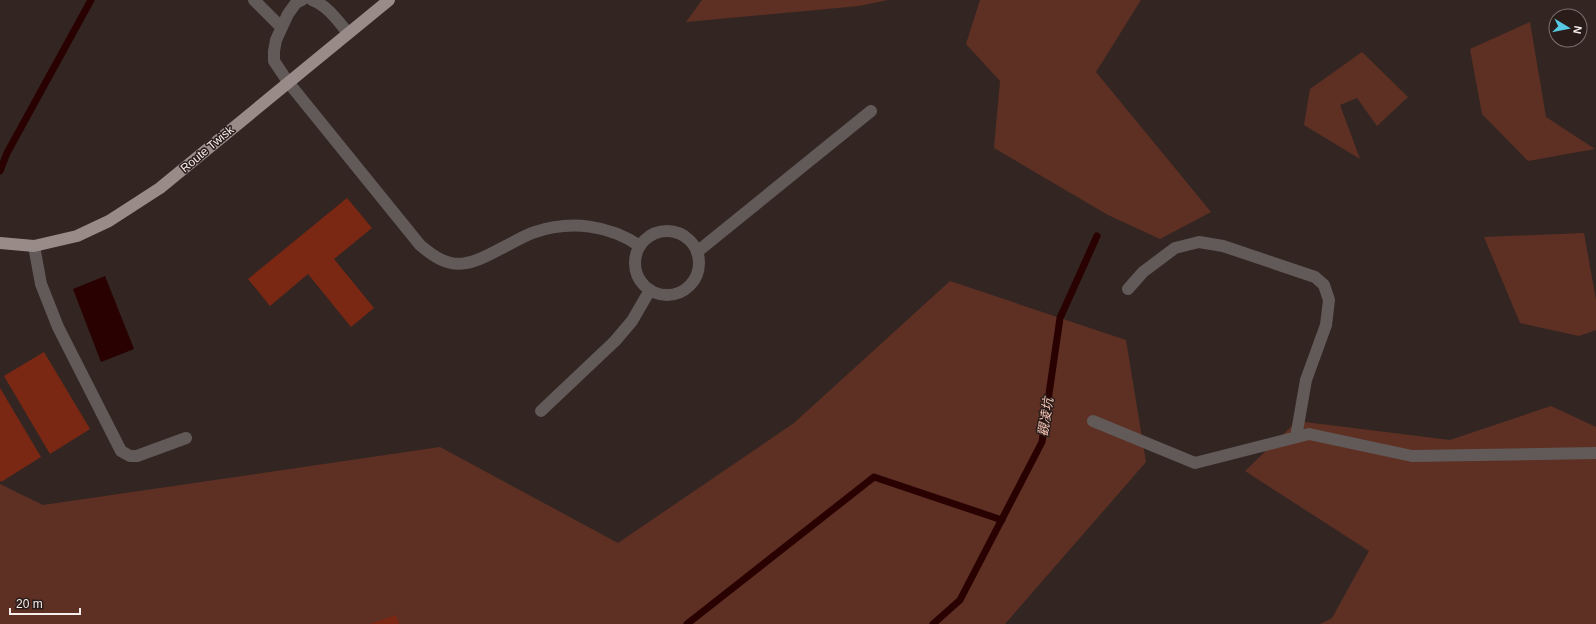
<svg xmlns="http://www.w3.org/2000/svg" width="1596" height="624" viewBox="0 0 1596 624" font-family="Helvetica,'Noto Sans TC',sans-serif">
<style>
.green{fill:#5e3024}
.water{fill:#280100}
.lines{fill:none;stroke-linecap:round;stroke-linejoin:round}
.stream{stroke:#280100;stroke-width:7}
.building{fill:#7a2814}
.minor{stroke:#615a58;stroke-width:12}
.major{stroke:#998b87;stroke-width:12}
.labels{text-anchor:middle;stroke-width:3;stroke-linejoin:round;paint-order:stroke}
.street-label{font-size:12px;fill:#f7edeb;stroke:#291c19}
.water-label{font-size:13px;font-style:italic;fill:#f5c4b7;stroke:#291c19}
</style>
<rect width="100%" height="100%" fill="#332522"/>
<g class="green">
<path d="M702,0H888L859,6L686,22Z"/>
<path d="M980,0H1141L1096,72L1211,212L1160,239L1108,215L994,148L1000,81L966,44Z"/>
<path d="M1530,22L1546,117L1595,149L1528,161L1482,114L1470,49Z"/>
<path d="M1362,52L1408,97L1377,126L1357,98L1340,105L1360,159L1304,125L1310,89Z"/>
<path d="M1584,233L1596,300V330L1579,336L1520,323L1484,237Z"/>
<path d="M950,281L1126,340L1146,462L1005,624H0V484L43,505L440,447L618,543L794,423Z"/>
<path d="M1551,406L1596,427V624H1320L1332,618L1369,551L1245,471L1297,421L1450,440Z"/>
</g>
<path class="water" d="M105,276L134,349L101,362L73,289Z"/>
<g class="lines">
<g class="stream">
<path d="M0,171L7,153L91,0"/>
<path d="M687,624L874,477L1002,520"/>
<path d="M933,624L960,600L1042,442L1060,318L1097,236"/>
</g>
</g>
<g class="building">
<path d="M347,198L372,228L334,259L374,308L351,327L308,274L270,306L248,279Z"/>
<path d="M44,352L90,429L50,454L4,376Z"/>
<path d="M0,388L41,457L1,482L0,480Z"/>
<path d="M396,615L399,624H370Z"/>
</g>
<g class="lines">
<g class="minor">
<path d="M254,0L281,27"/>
<path d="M302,0L296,3L288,14L276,40L274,51V61L288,82L420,245C433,256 448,267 466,263C481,261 495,251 508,245C517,240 526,235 535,232C571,220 609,225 640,246"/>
<path d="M312,0C327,5 338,21 348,33"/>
<circle cx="667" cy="263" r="32"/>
<path d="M34,246L41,284L58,327L121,451L130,456H137L186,438"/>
<path d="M697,252L871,111"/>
<path d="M1128,289L1143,272L1175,248L1199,242L1223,246L1315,277L1324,285L1329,300L1326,325L1306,380L1296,437"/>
<path d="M541,411L615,341L632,321L650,290"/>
<path d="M1093,421L1195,463L1309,434L1412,456L1596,453"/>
</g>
<path class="major" d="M0,243L34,246L77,236L109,221L160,188L389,0"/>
</g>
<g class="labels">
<g class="street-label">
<text transform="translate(207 149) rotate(-40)" y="4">Route Twisk</text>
</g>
<g class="water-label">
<text transform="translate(1045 417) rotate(-81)" y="5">觀凌坑</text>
</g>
</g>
<g transform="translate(1568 28) rotate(100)"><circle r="19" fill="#291c19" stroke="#7b706d"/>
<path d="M0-3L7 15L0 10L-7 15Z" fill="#57c9e2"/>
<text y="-6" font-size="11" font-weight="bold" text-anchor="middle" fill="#f7edeb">N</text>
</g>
<path d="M10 608v6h70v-6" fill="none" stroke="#f7edeb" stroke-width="2"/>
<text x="16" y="608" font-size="12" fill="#f7edeb" stroke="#291c19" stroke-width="3" paint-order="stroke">20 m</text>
</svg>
